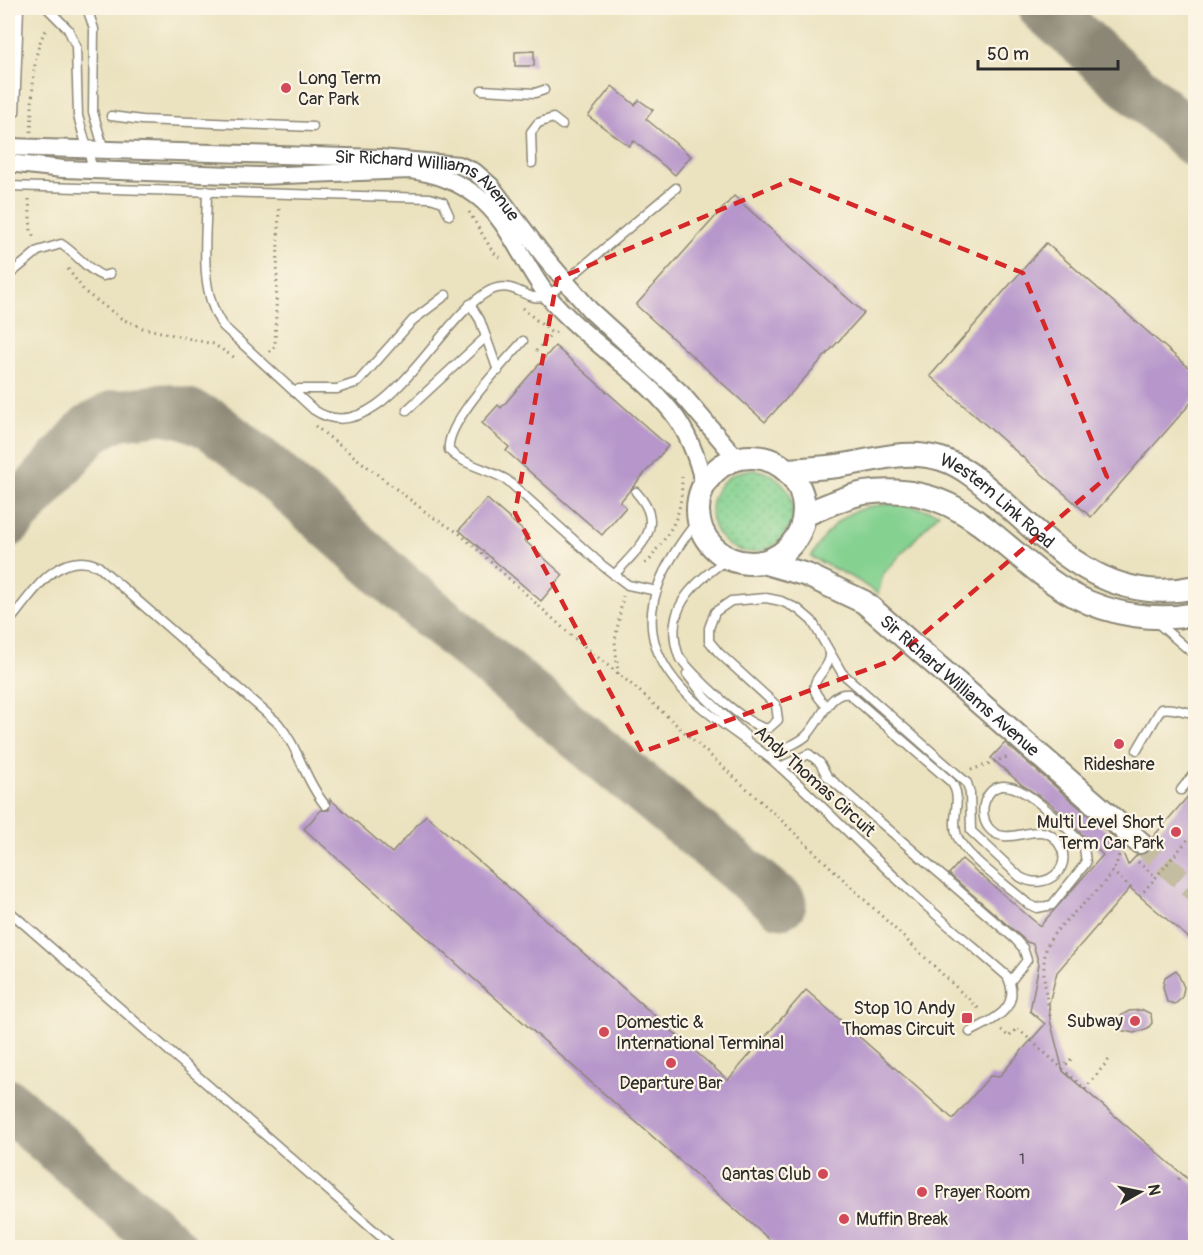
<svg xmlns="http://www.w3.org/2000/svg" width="1203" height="1255" viewBox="0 0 1203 1255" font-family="Pangolin,sans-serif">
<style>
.grass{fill:url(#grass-dots);stroke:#587e5e;stroke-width:1.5}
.garden{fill:#84d190;stroke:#587e5e;stroke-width:1.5}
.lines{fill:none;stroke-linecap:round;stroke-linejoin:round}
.taxiway{stroke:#8b8675;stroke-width:51}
.building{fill:#b797cb}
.secondary-tunnel{stroke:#c5bda1;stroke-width:22;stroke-dasharray:22 11;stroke-linecap:butt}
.lane-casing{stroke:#8b8675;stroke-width:11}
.street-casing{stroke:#8b8675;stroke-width:20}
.secondary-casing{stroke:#8b8675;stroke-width:26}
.path{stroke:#8b8675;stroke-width:3;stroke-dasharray:1.5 4.5;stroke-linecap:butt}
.lane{stroke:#fff;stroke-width:8}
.street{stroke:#fff;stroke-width:16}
.secondary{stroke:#fff;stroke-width:22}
.marked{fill:none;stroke:#d62828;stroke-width:4.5;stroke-dasharray:12 8;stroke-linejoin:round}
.poi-dot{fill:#d1495b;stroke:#fcf5e5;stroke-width:2}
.labels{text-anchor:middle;stroke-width:4.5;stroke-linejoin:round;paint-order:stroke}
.number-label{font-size:15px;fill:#4e4653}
.poi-label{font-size:18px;fill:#2b2b2b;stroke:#fcf5e5;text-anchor:start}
.street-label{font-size:18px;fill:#2b2b2b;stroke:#fcf5e5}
</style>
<defs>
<pattern id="grass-dots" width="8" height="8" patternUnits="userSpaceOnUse" patternTransform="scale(1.5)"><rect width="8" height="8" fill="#84d190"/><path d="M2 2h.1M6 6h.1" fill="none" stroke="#6caa76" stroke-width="1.8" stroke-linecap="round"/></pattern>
</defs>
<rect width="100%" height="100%" fill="#fcf5e5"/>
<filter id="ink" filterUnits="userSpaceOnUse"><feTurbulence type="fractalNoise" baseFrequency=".0167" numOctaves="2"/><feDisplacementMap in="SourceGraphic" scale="12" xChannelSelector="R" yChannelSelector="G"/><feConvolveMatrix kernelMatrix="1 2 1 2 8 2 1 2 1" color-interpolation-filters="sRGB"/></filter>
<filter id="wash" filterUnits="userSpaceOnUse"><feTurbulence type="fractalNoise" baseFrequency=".008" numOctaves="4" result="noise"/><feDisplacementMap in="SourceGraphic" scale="24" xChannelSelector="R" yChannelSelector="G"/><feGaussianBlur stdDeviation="1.35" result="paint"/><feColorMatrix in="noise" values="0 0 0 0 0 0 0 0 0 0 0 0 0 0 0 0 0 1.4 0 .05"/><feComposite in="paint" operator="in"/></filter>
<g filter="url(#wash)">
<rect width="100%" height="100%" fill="#ebe2bf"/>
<circle class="grass" cx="752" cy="511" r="41"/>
<path class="garden" d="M898,503L939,513L883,574L878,594L857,580L811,557C836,517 849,506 898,503Z"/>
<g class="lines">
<g class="taxiway">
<path d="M1044,8L1196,142"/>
<path d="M8,522L90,429L116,415L164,409L188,414L212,425L267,468L420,604L781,903"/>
<path d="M8,1104L172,1248"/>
</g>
</g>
<g id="blocks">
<g class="building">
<path d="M534,51V66H515V52Z"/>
<path d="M612,86L635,105L639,100L653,110L646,119L691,156L675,175L634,141L629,146L588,116Z"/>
<path d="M734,196L864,313L765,422L636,305Z"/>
<path d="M1046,243L1196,374V397L1091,517L930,376Z"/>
<path d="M555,346L668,446L620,502L626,507L602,535L506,451L509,447L482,423L498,405L501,408Z"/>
<path d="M487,499L528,535L524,540L563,575L541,601L459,530Z"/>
<path d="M1005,743L1118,841L1128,865L1137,855L1149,850L1152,838L1196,787V944L1130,888L1057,972L1049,1003L1050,1020L1063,1071L1196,1186V1248H779L304,829L321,810H329L330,799L392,853L426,815L728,1080L806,990L953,1119L990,1076L999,1077L1045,1024L1030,1011L1039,964L1033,944L1027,942L949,874L962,859L1040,926L1103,855L1051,804L1021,784L991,758Z"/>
<path d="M1176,970L1184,987L1182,998L1175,1004L1167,1002L1163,987L1165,977Z"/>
<path d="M1143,1010L1151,1014L1152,1023L1148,1028L1134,1033L1120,1030L1117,1025L1122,1015L1129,1011Z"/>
</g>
</g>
</g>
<g filter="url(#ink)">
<use href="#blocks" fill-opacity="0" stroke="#8b8675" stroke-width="1.5"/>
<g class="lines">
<path class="secondary-tunnel" d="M1139,842L1196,892"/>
<defs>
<g id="lane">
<path d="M47,8L68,29L76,46L78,116L93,169"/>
<path d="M87,8L94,29L93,112L104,150"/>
<path d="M482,90L535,93L544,90"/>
<path d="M8,115L15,112L19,8"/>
<path d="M111,116L142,120L313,127"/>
<path d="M532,163L531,132L538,123L553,118L562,125"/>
<path d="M8,186L430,198L443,202L449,215"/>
<path d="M207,191C207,233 197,290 223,326L314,410C380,454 438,318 489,291C516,278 525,304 548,296L676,188"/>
<path d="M8,276L38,251L61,244C76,253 87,270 103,276L110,274"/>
<path d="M470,304L480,320L498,371"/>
<path d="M523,341C504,363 445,423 449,450C461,464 488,469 507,480L603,566L628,585L657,591"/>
<path d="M299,389H337L358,382L413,320L446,295"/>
<path d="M407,410L486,337"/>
<path d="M699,519C671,554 640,600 656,647C675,702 738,730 779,766C824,807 866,851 911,892C942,921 975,948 1007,976C1023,1008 993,1020 970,1032"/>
<path d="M614,575C639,547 668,527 636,492"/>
<path d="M1155,621L1196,656"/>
<path d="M8,623C31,596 57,548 98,566L278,723C299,748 304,779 325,805"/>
<path d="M679,656C690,673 750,731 769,728L778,720L776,705L719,653L709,641V628L715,612L731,601L766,598L781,601L798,609L812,621L842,673L967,783L970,793L971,831L1020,877C1047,893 1078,865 1056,840C1038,818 1006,851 988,827C983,820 982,809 985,801C1003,756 1062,825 1079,840L1084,847L1086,863L1052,905L1037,908L1028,904C1010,887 966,858 957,836C950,817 964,798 951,782L849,694C828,691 820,724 805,737C794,746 779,750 767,756"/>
<path d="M680,659C661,611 692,583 729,558"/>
<path d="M687,674L706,698L746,736"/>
<path d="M827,707C823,702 817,697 815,691C811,678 830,669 830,655"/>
<path d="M1137,750L1161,709C1175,706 1182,713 1196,713"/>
<path d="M780,767L809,754L820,763L827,776L1015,939L1023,948L1027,960L1010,982"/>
<path d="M1181,790L1196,771"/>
<path d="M8,910L394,1248"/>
</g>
<g id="street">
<path id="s1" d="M8,147L380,158L459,165L475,172L491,186L543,255L590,310L681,393L737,459"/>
<path d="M8,163L63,169L259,176L410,170C434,173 457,181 477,196C509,220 523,265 548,296C584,339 637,369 671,411C689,433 698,459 704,486"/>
</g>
<g id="secondary">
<circle cx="751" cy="510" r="53"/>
<path id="s2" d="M787,470C804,469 821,468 837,466C874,461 904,448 941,459C964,466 983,484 1001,500C1058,551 1111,606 1196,587"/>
<path d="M804,515C824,507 843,497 864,493C966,478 1001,556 1075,596C1111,615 1156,622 1196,614"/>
<path id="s3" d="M762,562L807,575L864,602L1139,842"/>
</g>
</defs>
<use href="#lane" class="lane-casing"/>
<use href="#street" class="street-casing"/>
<use href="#secondary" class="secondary-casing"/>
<g class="path">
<path d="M31,132C33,106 30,47 48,28"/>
<path d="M29,199L31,231L35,239"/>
<path d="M469,212L493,252L503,260"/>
<path d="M68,269L85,292L122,319L143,328L213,344L237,359"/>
<path d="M522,308L552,333L557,332"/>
<path d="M536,351L552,333"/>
<path d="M269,352L275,346L279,207"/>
<path d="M315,426L431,516L459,533L573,637L637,689L777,816L981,1011"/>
<path d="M645,563C653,560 654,551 660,545C678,521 682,507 682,477"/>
<path d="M618,674L615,641L623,596"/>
<path d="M971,770L1010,756"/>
<path d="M1138,862L1156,877"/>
<path d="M1112,871L1131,888"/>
<path d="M1140,896L1196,830"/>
<path d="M1050,1016C1046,995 1039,961 1049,942C1063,915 1121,881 1119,850"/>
<path d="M1001,1030L1009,1037L1017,1028L1085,1089L1111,1057"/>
<path d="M1062,1069L1073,1057"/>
<path d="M1178,1179L1196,1170"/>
<path d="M1189,1188L1196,1189"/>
</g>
<use href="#lane" class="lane"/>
<use href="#street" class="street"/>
<use href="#secondary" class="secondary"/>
</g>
</g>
<path class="marked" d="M791,180L1023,273L1107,477L893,660L642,752L515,513L557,279Z"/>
<g class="poi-dot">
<circle cx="286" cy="88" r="6"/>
<circle cx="1119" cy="744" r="6"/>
<circle cx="1176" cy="832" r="6"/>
<rect x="961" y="1012" width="12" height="12" rx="3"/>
<circle cx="1135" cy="1021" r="6"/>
<circle cx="604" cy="1032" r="6"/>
<circle cx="671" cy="1063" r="6"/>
<circle cx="823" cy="1174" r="6"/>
<circle cx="922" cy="1192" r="6"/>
<circle cx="844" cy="1219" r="6"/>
</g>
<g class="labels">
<g class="number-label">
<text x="1022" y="1164">1</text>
</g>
<g class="poi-label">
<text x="298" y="84">Long Term<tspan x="298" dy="21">Car Park</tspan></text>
<text x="1119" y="770" text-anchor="middle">Rideshare</text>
<text x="1164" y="828" text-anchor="end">Multi Level Short<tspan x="1164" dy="21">Term Car Park</tspan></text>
<text x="955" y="1014" text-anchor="end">Stop 10 Andy<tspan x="955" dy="21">Thomas Circuit</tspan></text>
<text x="1123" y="1027" text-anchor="end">Subway</text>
<text x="616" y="1028">Domestic &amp;<tspan x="616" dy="21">International Terminal</tspan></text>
<text x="671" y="1089" text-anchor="middle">Departure Bar</text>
<text x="811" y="1180" text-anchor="end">Qantas Club</text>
<text x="934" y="1198">Prayer Room</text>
<text x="856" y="1225">Muffin Break</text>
</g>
<g class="street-label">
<text dy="6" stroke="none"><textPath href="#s1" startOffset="429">Sir Richard Williams Avenue</textPath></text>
<text dy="6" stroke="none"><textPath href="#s2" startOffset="226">Western Link Road</textPath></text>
<text dy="6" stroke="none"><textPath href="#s3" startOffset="237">Sir Richard Williams Avenue</textPath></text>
<text transform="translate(815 781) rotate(42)" y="6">Andy Thomas Circuit</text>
</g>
</g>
<rect width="1203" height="1255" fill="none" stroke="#fcf5e5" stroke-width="30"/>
<g transform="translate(1140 1192) rotate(81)" stroke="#fcf5e5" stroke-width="4.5" paint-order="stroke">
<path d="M0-4.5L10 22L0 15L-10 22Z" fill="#2b2b2b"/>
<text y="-9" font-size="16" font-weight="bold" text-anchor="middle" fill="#2b2b2b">N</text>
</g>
<path d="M978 60v9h140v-9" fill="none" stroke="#2b2b2b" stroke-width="3"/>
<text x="987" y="60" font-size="18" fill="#2b2b2b" stroke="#fcf5e5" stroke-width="4.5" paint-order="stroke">50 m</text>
</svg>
